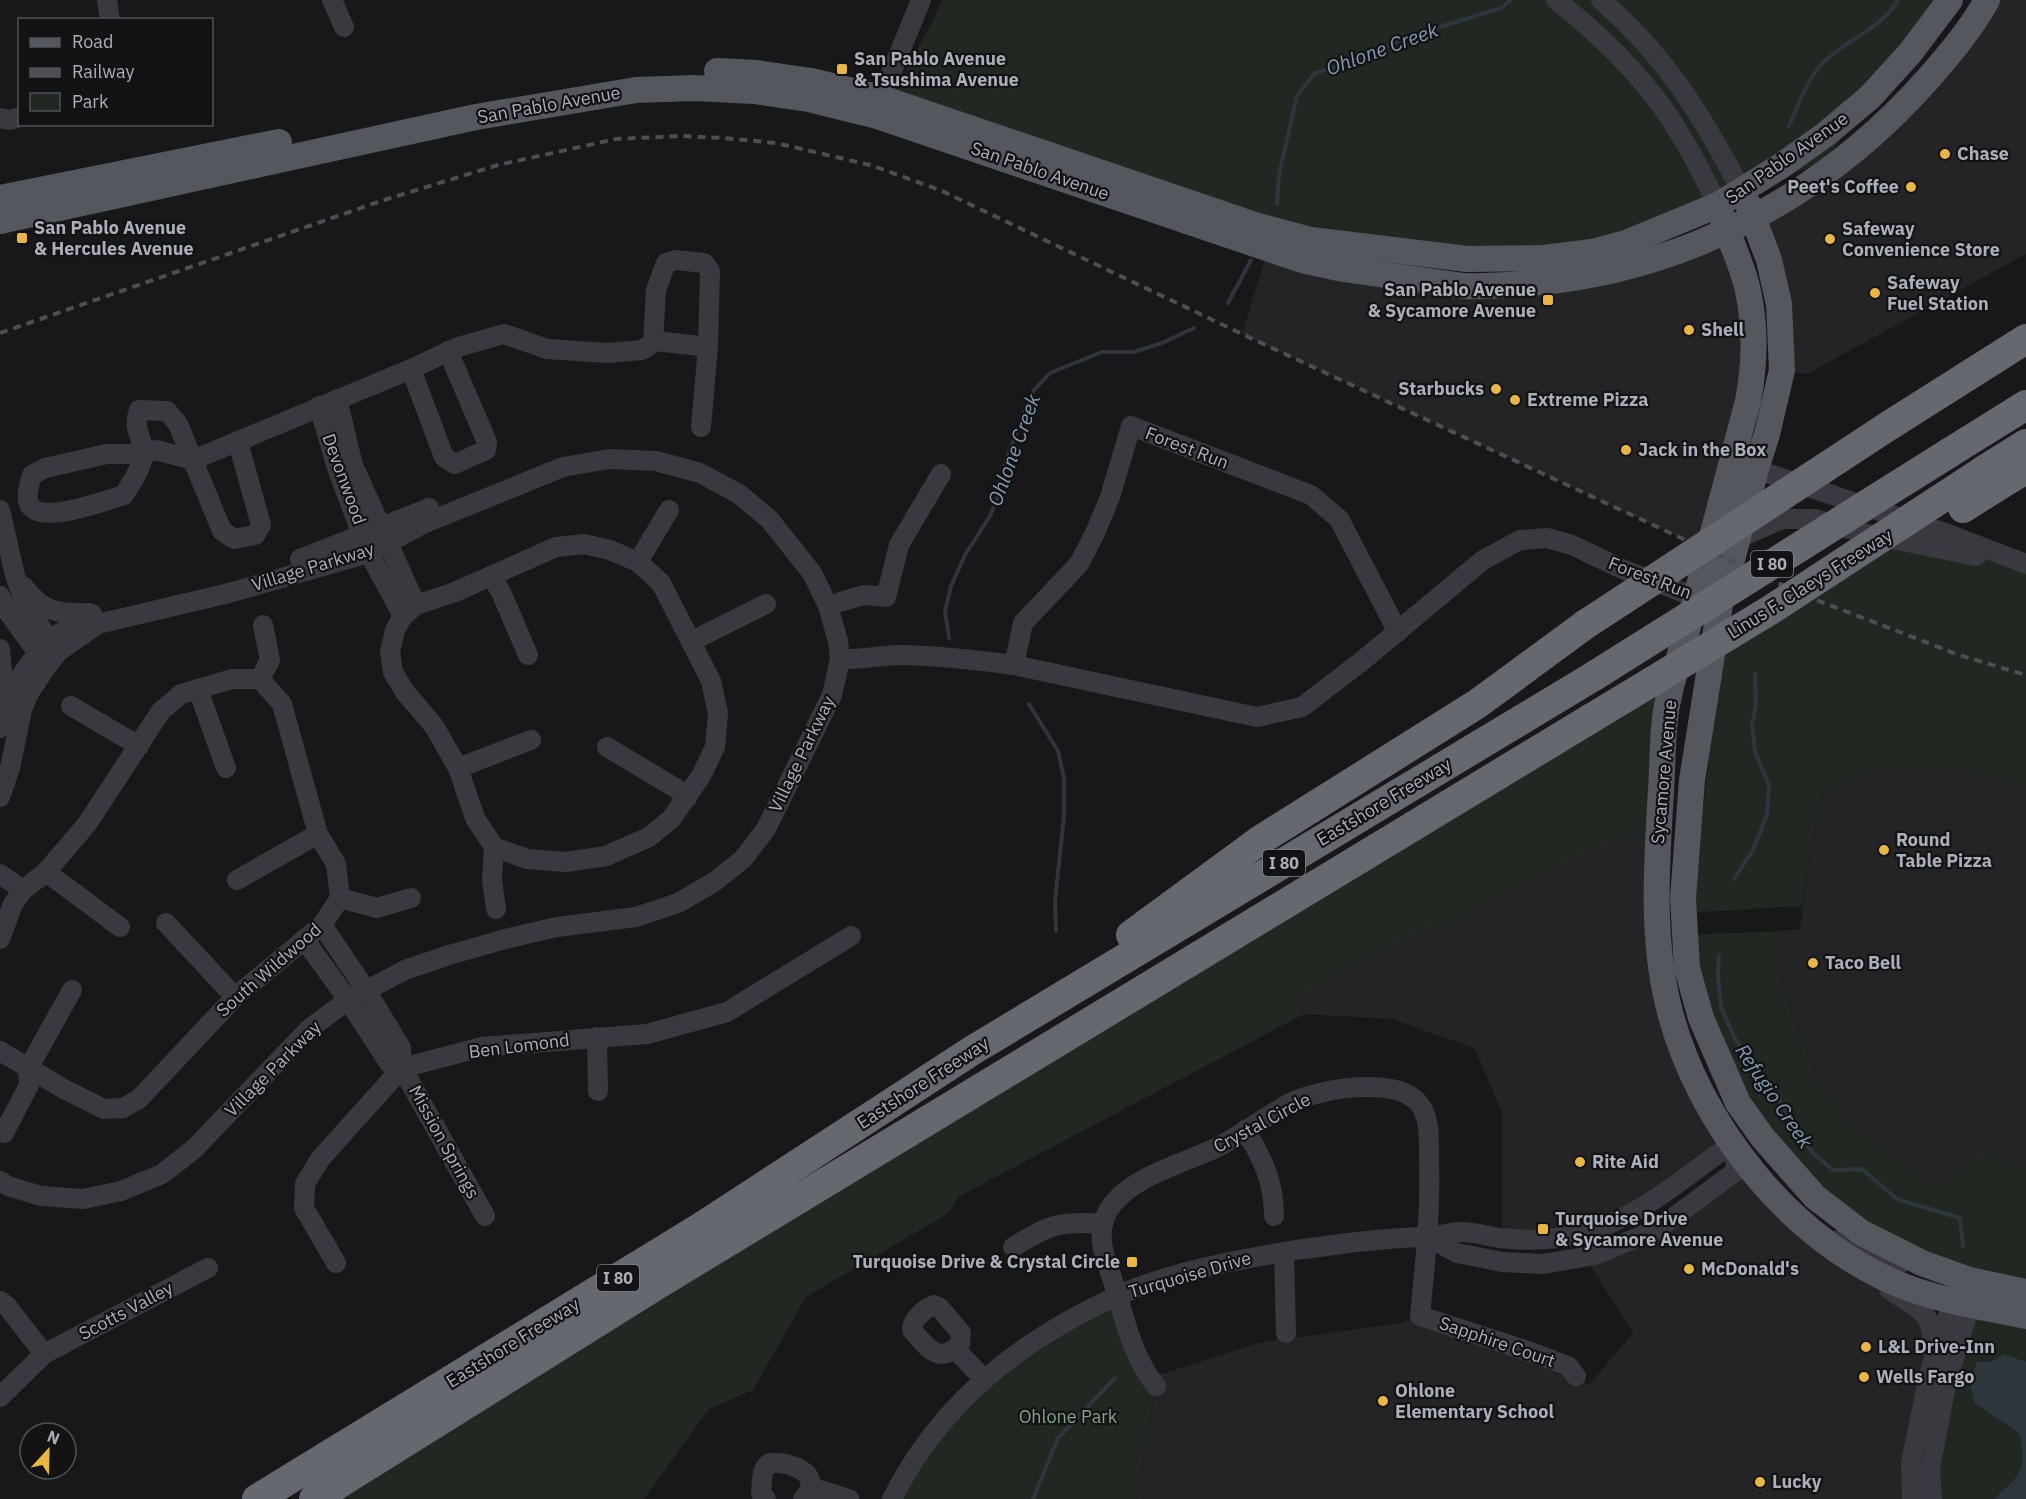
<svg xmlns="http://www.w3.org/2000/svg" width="2026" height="1499" viewBox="0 0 2026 1499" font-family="'IBM Plex Sans',sans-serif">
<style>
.built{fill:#242427}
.green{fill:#202821}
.water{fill:#2e363d}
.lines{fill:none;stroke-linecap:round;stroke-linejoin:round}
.stream{stroke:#2e363d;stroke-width:4}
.minor{stroke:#393a3f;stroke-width:20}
.major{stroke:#55575e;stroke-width:26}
.highway{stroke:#65686f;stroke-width:30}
.rail{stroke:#4c4e54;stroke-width:4;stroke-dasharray:8 6;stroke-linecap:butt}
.highway-bridge{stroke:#65686f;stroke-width:30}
.poi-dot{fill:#e9b641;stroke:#131315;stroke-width:2}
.labels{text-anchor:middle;stroke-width:4.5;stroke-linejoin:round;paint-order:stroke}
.shield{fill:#131315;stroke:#7d8088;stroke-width:1.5}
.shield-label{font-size:16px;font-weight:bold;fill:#abafb9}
.poi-label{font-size:18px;font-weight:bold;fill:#abafb9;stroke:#131315;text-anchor:start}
.street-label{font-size:18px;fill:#abafb9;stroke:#131315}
.park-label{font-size:18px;fill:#83a386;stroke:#131315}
.water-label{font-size:20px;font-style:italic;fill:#849bb2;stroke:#131315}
</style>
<rect width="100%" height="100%" fill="#18181a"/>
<g class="built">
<path d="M1987,0H2026V254L1807,374L1782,370L1755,218L1814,182Z"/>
<path d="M1727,232L1754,346L1702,548L1242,334L1268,249L1464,286Z"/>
<path d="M1923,764L2026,786V1169L1982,1151L1935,1189L1849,1122L1816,1076L1795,1022L1780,975L1781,931L1800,929L1809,860L1822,795L1881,767Z"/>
<path d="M1659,826L1660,956L1732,1143L1622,1219L1502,1238V1112L1474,1048L1392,1019L1304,1014L1295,998L1424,929L1461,918L1600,845H1607Z"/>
<path d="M1736,1171L1929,1320L1912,1499H1136L1156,1386L1150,1378L1258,1343L1400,1323L1420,1316L1576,1376L1589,1385L1633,1333L1585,1257L1620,1245Z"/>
</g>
<g class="green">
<path d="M942,0H1943L1823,163L1741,190L1713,219L1640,253L1283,244L890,99L935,17Z"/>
<path d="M1899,527L2026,565V786L1923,764L1881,767L1822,795L1809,860L1802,906L1684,913L1697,861L1722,647Z"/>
<path d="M1674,668L1659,826L1607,845H1600L1461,918L1424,929L1295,998L1304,1014L958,1197L949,1213L806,1297L753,1390L709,1409L644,1499H314Z"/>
<path d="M1781,931L1780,975L1795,1022L1816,1076L1849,1122L1935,1188L1982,1151L2026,1169V1292L1862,1233L1738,1103L1684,935Z"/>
<path d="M1118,1296L1156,1386L1136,1499H892L955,1406Z"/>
<path d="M1970,1305L2026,1316V1499H1933Z"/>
</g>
<path class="water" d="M2004,1354L2026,1362V1499H1994C2021,1474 2026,1472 2020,1434L1974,1402L1971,1389L1976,1362H1991Z"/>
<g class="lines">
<g class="stream">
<path d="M1789,126C1799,104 1808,76 1826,60C1848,39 1882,28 1898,0"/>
<path d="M1277,204L1279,174L1297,96L1315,73L1356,62L1404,38L1501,8L1511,0"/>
<path d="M1228,303L1251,260"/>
<path d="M949,638L945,611L951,586L965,555L990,516L1000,491L1006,460L1033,391L1050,373L1102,352H1134L1162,343L1194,328"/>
<path d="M1029,704L1058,751L1064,778V816L1055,901L1056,931"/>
<path d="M1734,879L1753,850L1767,815L1769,785L1755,752L1752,725L1756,704L1755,674"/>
<path d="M1719,955L1718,975L1721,1007L1734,1037L1757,1073L1780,1101L1796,1130L1814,1154L1833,1170L1862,1169L1897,1199L1960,1218L1963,1246"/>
<path d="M1033,1499L1058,1438L1115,1378"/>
</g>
<g class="minor">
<path d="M107,0L110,20"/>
<path d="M332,0L344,27"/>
<path d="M1556,0C1604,38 1650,82 1681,136C1695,158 1706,182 1718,205"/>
<path d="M1601,0C1666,56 1702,115 1741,190"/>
<path d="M881,98L921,0"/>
<path d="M0,118L10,120L20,117"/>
<path d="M653,343L656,290L666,263L676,260L704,263L710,271L708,347L701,427"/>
<path d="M411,369L444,457L455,464L486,450L487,442L448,351"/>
<path d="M337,399L353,465L416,605"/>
<path d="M319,406L337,468L369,553L403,616"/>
<path d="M238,442L261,525L255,535L234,539L222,531L178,424L167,411L139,410C131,431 146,440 143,456C141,470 131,483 124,495C105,501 53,520 35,510C23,504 29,485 32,475L45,468L107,454H144L156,450L193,460L411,369L458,347L504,334L547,349L608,353L642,350L656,341L708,347"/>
<path d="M1743,465L1948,534L2026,564"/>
<path d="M0,510L15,575L25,603L56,651"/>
<path d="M1741,537L1782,519H1815L1863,533L1976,556"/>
<path d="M300,559L429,508"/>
<path d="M491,576L501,592L528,655"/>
<path d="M24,587C43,613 60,614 90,613"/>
<path d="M0,596L8,612L45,663"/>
<path d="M840,602L864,595L886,597L899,545L941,474"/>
<path d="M692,641L766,604"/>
<path d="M0,649L5,706"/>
<path d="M840,659C861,660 881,655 902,655C939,656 977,660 1014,665L1023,623L1079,564L1095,533L1110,497L1131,426L1311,495L1339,519L1398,632"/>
<path d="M1014,665L1257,717L1302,707L1362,661L1483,560L1520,540L1547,538L1572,545L1622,569L1682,592L1709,601"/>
<path d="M260,679L270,660L263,625"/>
<path d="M198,689L226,768"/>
<path d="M71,706L139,746"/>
<path d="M0,728L17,682L27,667L50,639L92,614"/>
<path d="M607,747L677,789L687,798"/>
<path d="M458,768L531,740"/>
<path d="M0,797L10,768L22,710L29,693L47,666L59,651L98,624L229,593L369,553L423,524L563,467L609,459L656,461L700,473L739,494L769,519L812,573L828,606L838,641L840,659L832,695L766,829L743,859L714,882L678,903L636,917L557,927L509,938L449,955L405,970L348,1000L309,1029L194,1149L162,1174L121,1191L83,1199L41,1196L8,1186L0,1181"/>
<path d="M494,847L527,859L566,862L606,856L649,837L671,819L701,776L715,747L718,713L711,681L661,583L638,562"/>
<path d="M46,872L120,927"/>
<path d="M0,874L23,890"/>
<path d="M237,880L318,834"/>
<path d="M340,898L377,908L411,898"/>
<path d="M496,909L492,880L494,847L475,818L458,768L434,726L405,692L393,672L390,652L395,630L403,616L416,605L455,592L556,547L584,544L610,550L638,562L669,510"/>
<path d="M166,923L235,997"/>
<path d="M322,925L366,990L401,1048L402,1068L485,1216"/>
<path d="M0,939L13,904L23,890L46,872L87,824L161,711L181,694L232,679H260L282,704L318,834L336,864L340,898L322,925L235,997L139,1099L123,1108L104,1109L64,1089L0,1051"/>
<path d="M304,939L348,1000L389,1063L402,1068"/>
<path d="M597,1037L598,1091"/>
<path d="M1245,1130C1263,1159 1274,1182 1274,1216"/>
<path d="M4,1133L29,1085L28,1069L72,990"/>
<path d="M1428,1237L1457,1253L1502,1262L1543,1264L1595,1255L1658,1229L1736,1171L1735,1155"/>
<path d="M1830,1245L1835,1241L1848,1239L1873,1253L1901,1263"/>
<path d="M1013,1247C1049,1225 1060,1220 1103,1224"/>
<path d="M1284,1252L1286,1333"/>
<path d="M336,1263L304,1208L305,1184L320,1159L402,1068L482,1047L647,1034L727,1012L851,936"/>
<path d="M1889,1289C1917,1310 1935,1309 1932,1350"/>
<path d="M0,1301L7,1306L44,1354"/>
<path d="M934,1305L939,1307L961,1333L960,1344C939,1366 927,1347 912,1330C912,1319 924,1309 934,1305Z"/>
<path d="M955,1349L984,1379"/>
<path d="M1156,1386C1132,1357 1124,1316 1113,1281C1109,1269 1103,1255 1102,1242C1101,1232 1103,1220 1108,1211C1127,1177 1186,1163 1220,1146C1244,1133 1266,1116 1290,1103C1318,1089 1403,1073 1422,1108C1430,1122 1429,1142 1429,1157C1431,1211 1425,1263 1420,1316L1531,1352L1568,1366L1576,1376"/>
<path d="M0,1397L44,1354L208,1268"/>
<path d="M810,1487L849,1499"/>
<path d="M766,1499L761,1493C762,1485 761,1471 767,1465C777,1457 831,1472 803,1499"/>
<path d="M892,1499C940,1403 1020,1340 1117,1296C1173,1271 1236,1260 1296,1250C1339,1244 1381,1238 1424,1237C1437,1237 1449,1232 1462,1232C1474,1232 1487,1236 1500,1238C1527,1241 1558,1240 1585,1233C1637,1218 1680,1181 1723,1150L1735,1155"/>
<path d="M1912,1499L1911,1462L1930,1371L1953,1301L1960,1291"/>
<path d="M1932,1499L1930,1469L1946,1385L1970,1305L1969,1291"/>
</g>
<g class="major">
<path d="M717,71L756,73L811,81L881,98L1258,226L1311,240L1467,259L1544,258L1592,252L1626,243L1718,205L1784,164L1826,134L1870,97L1910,53L1950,0"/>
<path d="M0,198L279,142"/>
<path d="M1748,204L1769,260L1779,304L1782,370L1767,434L1756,469L1720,605L1692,780L1683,898L1687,968L1701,1018L1738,1103L1763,1138L1815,1197L1862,1233L1922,1263L1969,1280L2026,1292"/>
<path d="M1722,217C1730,241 1743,266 1748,291C1756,328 1755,364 1748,401C1729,470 1711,539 1693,608C1685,640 1671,679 1666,711C1662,737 1663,764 1661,790C1657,861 1651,934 1668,1004C1696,1123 1794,1247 1911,1289C1948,1302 1987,1308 2026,1316"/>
<path d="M0,221L476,117L636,90L694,88L754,91L808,99L877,116L1302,260L1343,269L1464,286C1487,287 1509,285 1532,283C1686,270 1825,195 1927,80C1949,55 1971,29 1987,0"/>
</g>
<g class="highway">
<path d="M1890,425L2026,339"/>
<path d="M1949,453L2026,405"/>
<path d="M1986,469L2026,444"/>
<path d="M2009,479L2026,469"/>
<path d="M1131,935L1259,841L1477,704L1586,624"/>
<path d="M257,1499L698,1229L973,1050L1594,676"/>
<path d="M314,1499L658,1284L1590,719"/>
</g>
<path class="rail" d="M0,333L384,200L498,165L616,139L681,136L723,138L776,143L870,165L940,190L1242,334L1806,596L1959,655L2026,675"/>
<g class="highway-bridge">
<path d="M1963,508L2009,479"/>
<path d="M1586,624L1890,425"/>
<path d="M1594,676L1949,453"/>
<path d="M1590,719L1772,609L1986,469"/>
</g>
</g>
<g class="poi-dot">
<rect x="836" y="63" width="12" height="12" rx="3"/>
<circle cx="1945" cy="154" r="6"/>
<circle cx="1911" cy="187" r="6"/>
<rect x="16" y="232" width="12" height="12" rx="3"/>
<circle cx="1830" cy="239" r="6"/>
<circle cx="1875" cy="293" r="6"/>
<rect x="1542" y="294" width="12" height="12" rx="3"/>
<circle cx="1689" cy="330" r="6"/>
<circle cx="1496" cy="389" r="6"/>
<circle cx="1515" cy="400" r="6"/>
<circle cx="1626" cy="450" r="6"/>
<circle cx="1884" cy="850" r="6"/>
<circle cx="1813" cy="963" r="6"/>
<circle cx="1580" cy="1162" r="6"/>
<rect x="1537" y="1223" width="12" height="12" rx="3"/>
<rect x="1126" y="1256" width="12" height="12" rx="3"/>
<circle cx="1689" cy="1269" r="6"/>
<circle cx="1866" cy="1347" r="6"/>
<circle cx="1864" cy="1377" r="6"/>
<circle cx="1383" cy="1401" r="6"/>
<circle cx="1760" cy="1482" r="6"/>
</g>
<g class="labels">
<g class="shield">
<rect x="1751" y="551" width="42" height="26" rx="4.5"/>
<rect x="1263" y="850" width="42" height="26" rx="4.5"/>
<rect x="597" y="1265" width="42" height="26" rx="4.5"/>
</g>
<g class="shield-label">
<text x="1772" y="570">I 80</text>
<text x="1284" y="869">I 80</text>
<text x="618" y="1284">I 80</text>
</g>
<g class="poi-label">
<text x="854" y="65">San Pablo Avenue<tspan x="854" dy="21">&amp; Tsushima Avenue</tspan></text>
<text x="1957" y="160">Chase</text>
<text x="1899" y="193" text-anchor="end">Peet's Coffee</text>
<text x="34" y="234">San Pablo Avenue<tspan x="34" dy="21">&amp; Hercules Avenue</tspan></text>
<text x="1842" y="235">Safeway<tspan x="1842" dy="21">Convenience Store</tspan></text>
<text x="1887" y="289">Safeway<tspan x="1887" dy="21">Fuel Station</tspan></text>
<text x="1536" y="296" text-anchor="end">San Pablo Avenue<tspan x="1536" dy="21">&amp; Sycamore Avenue</tspan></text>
<text x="1701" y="336">Shell</text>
<text x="1484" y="395" text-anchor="end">Starbucks</text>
<text x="1527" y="406">Extreme Pizza</text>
<text x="1638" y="456">Jack in the Box</text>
<text x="1896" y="846">Round<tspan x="1896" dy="21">Table Pizza</tspan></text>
<text x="1825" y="969">Taco Bell</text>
<text x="1592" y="1168">Rite Aid</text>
<text x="1555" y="1225">Turquoise Drive<tspan x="1555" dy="21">&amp; Sycamore Avenue</tspan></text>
<text x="1120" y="1268" text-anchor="end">Turquoise Drive &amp; Crystal Circle</text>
<text x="1701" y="1275">McDonald's</text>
<text x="1878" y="1353">L&amp;L Drive-Inn</text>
<text x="1876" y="1383">Wells Fargo</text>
<text x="1395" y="1397">Ohlone<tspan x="1395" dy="21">Elementary School</tspan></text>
<text x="1772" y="1488">Lucky</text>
</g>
<g class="street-label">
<text transform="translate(549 105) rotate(-10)" y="6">San Pablo Avenue</text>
<text transform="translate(1787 158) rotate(-35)" y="6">San Pablo Avenue</text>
<text transform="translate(1040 171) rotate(19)" y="6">San Pablo Avenue</text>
<text transform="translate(1187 448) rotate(21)" y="6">Forest Run</text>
<text transform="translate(344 479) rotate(70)" y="6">Devonwood</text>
<text transform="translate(313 567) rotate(-17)" y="6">Village Parkway</text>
<text transform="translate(1650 578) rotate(21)" y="6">Forest Run</text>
<text transform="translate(1810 584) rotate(-32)" y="6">Linus F. Claeys Freeway</text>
<text transform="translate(802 754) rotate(-64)" y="6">Village Parkway</text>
<text transform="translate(1664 772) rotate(-85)" y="6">Sycamore Avenue</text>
<text transform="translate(1384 802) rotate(-31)" y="6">Eastshore Freeway</text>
<text transform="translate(269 970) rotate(-41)" y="6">South Wildwood</text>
<text transform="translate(519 1046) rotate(-7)" y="6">Ben Lomond</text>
<text transform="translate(273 1069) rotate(-45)" y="6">Village Parkway</text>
<text transform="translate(923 1083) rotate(-33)" y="6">Eastshore Freeway</text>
<text transform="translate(1262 1123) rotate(-28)" y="6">Crystal Circle</text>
<text transform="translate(444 1142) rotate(61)" y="6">Mission Springs</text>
<text transform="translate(1190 1275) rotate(-16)" y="6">Turquoise Drive</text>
<text transform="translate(126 1311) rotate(-28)" y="6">Scotts Valley</text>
<text transform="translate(1497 1342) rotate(19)" y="6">Sapphire Court</text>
<text transform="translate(513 1343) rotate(-32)" y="6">Eastshore Freeway</text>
</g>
<g class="park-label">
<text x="1068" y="1423">Ohlone Park</text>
</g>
<g class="water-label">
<text transform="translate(1382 49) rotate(-20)" y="7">Ohlone Creek</text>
<text transform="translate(1014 450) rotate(-70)" y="7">Ohlone Creek</text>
<text transform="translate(1774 1096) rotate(56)" y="7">Refugio Creek</text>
</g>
</g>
<rect x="18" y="18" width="195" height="108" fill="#131315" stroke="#505157" stroke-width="1.5"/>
<rect x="30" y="38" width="30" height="9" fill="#55575e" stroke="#505157" stroke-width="1.5"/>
<text x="72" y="48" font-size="18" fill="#abafb9">Road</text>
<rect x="30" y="68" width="30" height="9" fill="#4c4e54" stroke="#505157" stroke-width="1.5"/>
<text x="72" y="78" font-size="18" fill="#abafb9">Railway</text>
<rect x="30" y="93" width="30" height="18" fill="#202821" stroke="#505157" stroke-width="1.5"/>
<text x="72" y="108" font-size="18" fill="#abafb9">Park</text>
<g transform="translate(48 1451) rotate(22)"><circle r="28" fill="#131315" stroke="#505157" stroke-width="1.5"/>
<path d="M0-4.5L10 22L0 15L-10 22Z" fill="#e9b641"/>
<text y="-9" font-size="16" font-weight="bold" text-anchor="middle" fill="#abafb9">N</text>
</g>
</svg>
